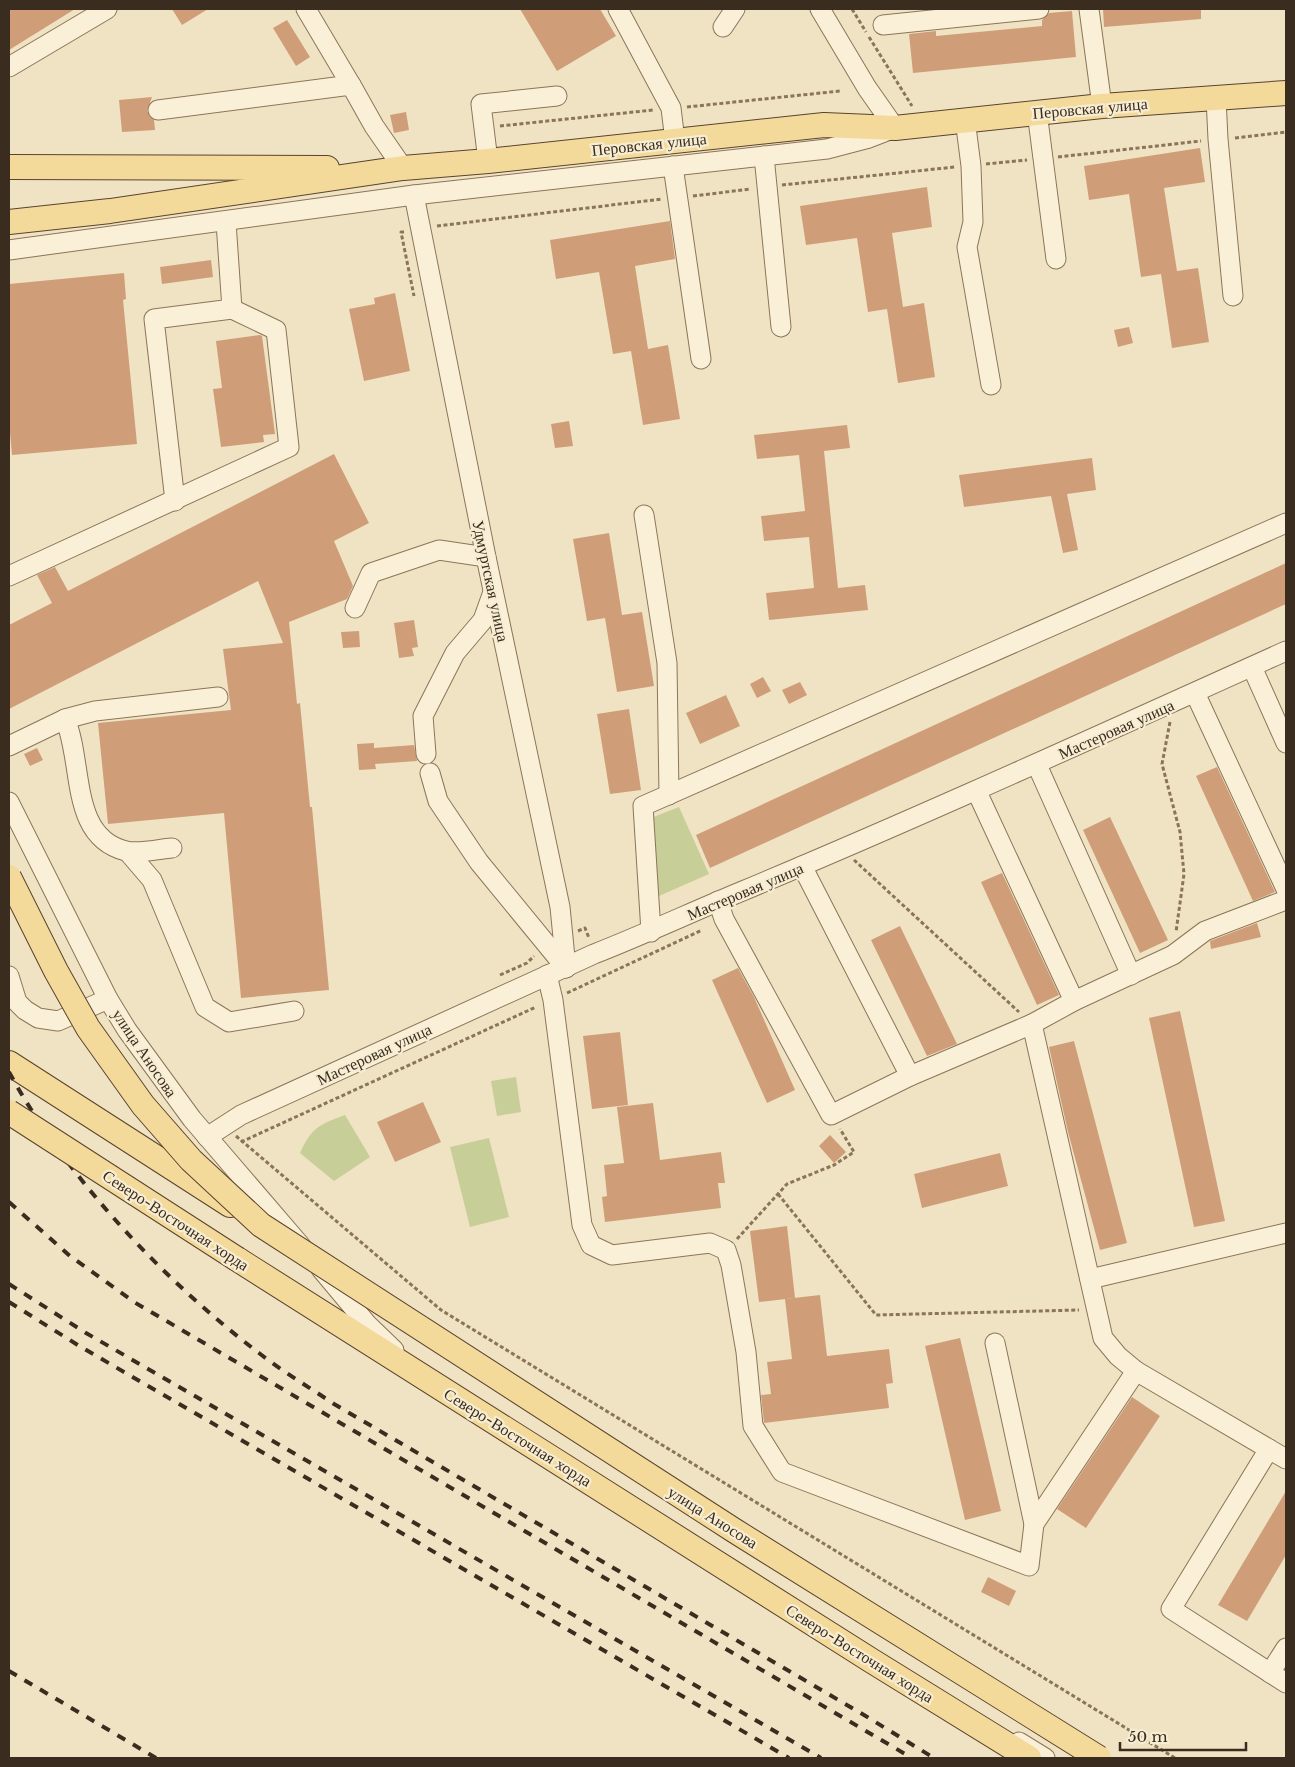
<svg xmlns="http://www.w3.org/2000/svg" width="1295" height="1767" viewBox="0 0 1295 1767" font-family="'Libre Baskerville',serif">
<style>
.green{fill:#c7ce97}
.building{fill:#cf9e78}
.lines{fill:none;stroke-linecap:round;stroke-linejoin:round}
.minor-casing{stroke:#8b7559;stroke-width:21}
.major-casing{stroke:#59432e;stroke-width:26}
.path{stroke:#8b7559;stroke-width:3;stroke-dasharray:4 2.5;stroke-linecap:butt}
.minor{stroke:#faf0d7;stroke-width:19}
.major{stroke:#f4da9a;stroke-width:24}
.rail{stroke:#3a2c1e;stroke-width:4;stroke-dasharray:9 9;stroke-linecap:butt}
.major-bridge-casing{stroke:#59432e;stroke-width:26;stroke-linecap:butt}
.major-bridge{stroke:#f4da9a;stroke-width:24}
.labels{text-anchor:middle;stroke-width:4.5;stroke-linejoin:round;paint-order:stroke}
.street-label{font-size:16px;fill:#3a2c1e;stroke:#f7edd3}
</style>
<rect width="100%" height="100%" fill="#f0e3c3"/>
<g class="green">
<path d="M679,807L709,874L659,896L651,818Z"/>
<path d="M516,1077L521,1112L497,1116L491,1081Z"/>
<path d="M345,1115L370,1157L334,1181L300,1153C311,1128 320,1124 345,1115Z"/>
<path d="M489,1138L509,1217L470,1227L450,1147Z"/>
</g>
<g class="building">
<path d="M9,9H75L9,50Z"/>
<path d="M172,9H208L182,25Z"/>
<path d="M520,9H600L616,36L557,71Z"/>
<path d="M1103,9H1201V19L1104,27Z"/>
<path d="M1072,11L1076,57L913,73L909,34L936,31V36L1042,26V20L1049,13Z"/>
<path d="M287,20L310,57L296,66L273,28Z"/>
<path d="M152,97L147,111L154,120L155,130L122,132L119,100Z"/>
<path d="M406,112L409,130L394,133L390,115Z"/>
<path d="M1200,148L1205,182L1164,188L1177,271L1198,268L1209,342L1172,348L1161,274L1141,277L1129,194L1089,200L1084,166Z"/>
<path d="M927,187L932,227L892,233L903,307L924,303L935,377L898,383L887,309L868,312L857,238L806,245L800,206Z"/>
<path d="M670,221L675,259L635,266L648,349L668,345L680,419L643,425L631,351L613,354L599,272L556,279L550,240Z"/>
<path d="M211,260L213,277L162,284L160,267Z"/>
<path d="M124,273L126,299L123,300L137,444L12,455L9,422V284Z"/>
<path d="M395,293L410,371L364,381L349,309L375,304L374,298Z"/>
<path d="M1129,327L1133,343L1118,347L1114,330Z"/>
<path d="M260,335L262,336L275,434L263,435L264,442L221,447L213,389L222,388L216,341Z"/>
<path d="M569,421L573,446L555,448L551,424Z"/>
<path d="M847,425L850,448L824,451L838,588L865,585L868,610L769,620L766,593L814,588L809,537L764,541L761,516L805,511L799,455L757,459L754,435Z"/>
<path d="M334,454L369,523L334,541L353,586L347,599L289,622L297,704L300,703L310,807H312L329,990L241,998L224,813L108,824L98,723L231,710L223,649L283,643L258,581L9,709V625L52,603L37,575L55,567L68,591Z"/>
<path d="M1092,458L1096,490L1067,494L1078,550L1063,553L1051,496L964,507L959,475Z"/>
<path d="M609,533L622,615L642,612L654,686L617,692L605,618L587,621L573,539Z"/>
<path d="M1286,563V604L710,868L696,835Z"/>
<path d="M414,620L418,647L412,648L414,656L399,658L394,623Z"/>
<path d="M359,631L360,647L343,648L341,632Z"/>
<path d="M763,677L771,691L757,698L750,684Z"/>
<path d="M800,682L807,695L789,704L782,690Z"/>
<path d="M726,695L740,726L700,744L686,713Z"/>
<path d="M629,709L641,790L610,794L597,714Z"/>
<path d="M374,743V748L414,745L417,761L375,764L376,769L359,770L357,744Z"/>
<path d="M37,748L43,760L30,766L24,754Z"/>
<path d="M1217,767L1275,892L1253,901L1196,776Z"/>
<path d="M1110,817L1168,940L1140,953L1083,830Z"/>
<path d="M1002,873L1059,995L1037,1005L981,882Z"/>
<path d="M1257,923L1261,937L1211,949L1210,941Z"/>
<path d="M900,926L957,1044L927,1056L871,940Z"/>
<path d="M738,968L754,997L795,1090L767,1103L712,980Z"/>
<path d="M1180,1011L1225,1221L1194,1227L1149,1018Z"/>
<path d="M620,1032L628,1105L592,1109L583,1036Z"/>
<path d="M1074,1041L1127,1243L1100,1250L1068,1132L1049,1047Z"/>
<path d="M423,1102L441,1142L395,1162L377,1122Z"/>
<path d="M653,1103L660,1160L721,1152L725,1183H718L721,1208L605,1222L602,1197L607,1196L604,1165L624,1163L617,1107Z"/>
<path d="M830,1135L846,1152L834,1163L819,1146Z"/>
<path d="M1000,1153L1008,1186L922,1208L914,1174Z"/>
<path d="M787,1226L795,1298L759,1302L750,1231Z"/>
<path d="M820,1295L827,1356L889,1349L893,1383L886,1384L889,1408L764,1423L761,1395L771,1394L767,1362L792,1359L785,1299Z"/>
<path d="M960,1338L1001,1511L965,1520L925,1346Z"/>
<path d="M1132,1397L1160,1416L1086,1528L1057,1509Z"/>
<path d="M1286,1491V1555L1247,1621L1218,1605Z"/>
<path d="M988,1577L1016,1591L1009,1606L981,1592Z"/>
</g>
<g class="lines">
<defs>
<g id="minor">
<path d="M306,9L351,85"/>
<path d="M618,9L671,108L675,141"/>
<path d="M1089,9L1102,106"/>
<path d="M883,25L1039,9"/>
<path d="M723,27L735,9"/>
<path d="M9,67L107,9"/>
<path d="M1216,98L1218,139L1233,296"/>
<path d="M158,110L351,85L374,126L403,168"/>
<path d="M1037,112L1056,259"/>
<path d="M965,119L971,166L973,222L967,247L991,385"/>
<path d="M764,156L781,327"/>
<path d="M488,161L481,104L557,96"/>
<path d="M673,166L701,359"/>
<path d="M414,195L486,557L560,907L566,968"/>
<path d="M9,250L414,195L827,149L869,138L895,128L867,88L820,9"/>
<path d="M175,501L154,319L232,309L226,222"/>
<path d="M644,515L667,663L669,795"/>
<path d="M9,576L289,447L276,330L232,309"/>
<path d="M355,608L371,573L439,550L486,557"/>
<path d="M1252,667L1286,743"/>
<path d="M1195,693L1286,889"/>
<path d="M65,719L95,711L218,697"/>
<path d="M9,746L65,719C84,763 69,837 126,851C139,854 159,849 172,848"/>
<path d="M426,754L423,716L455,653L483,620L493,592"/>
<path d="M1037,765L1131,975"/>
<path d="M430,773L438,801L479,862L566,968"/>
<path d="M977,792L1074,1001"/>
<path d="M9,802L108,999L127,1030L192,1119L301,1246"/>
<path d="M128,852L152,880L205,1007L229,1022L294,1011"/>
<path d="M802,866L910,1076"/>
<path d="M718,901L724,919L831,1115L910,1076L1032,1024L1074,1001L1173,955L1205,931L1286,900"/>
<path d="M651,932L643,806L1286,523"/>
<path d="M547,975L553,1000L582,1225L591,1245L612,1255L710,1243L726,1250L731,1265L746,1352L753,1426L782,1472L1029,1566L1034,1524L1136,1371L1118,1356L1103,1338L1032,1024"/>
<path d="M9,976L17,1002L25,1010L38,1018L58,1021L108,999"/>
<path d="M207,1137L241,1115L594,954C645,934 694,911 745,890C927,814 1106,732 1286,651"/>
<path d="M321,1269L367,1324L394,1350"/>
<path d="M1090,1279L1286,1233"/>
<path d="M995,1343L1034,1524"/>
<path d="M1136,1371L1286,1459"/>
<path d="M1269,1449L1171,1609L1286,1683"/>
<path d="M1270,1673L1286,1648"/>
<path d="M1019,1742L1045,1758"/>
</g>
<g id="major">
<path d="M9,167L327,168"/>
<path d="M9,222L110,211L403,168L488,161L824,125L895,128L1102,106L1286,93"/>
<path d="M9,1063L230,1205"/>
<path d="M237,1259L872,1661L1029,1758"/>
</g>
</defs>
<use href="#minor" class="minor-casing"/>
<use href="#major" class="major-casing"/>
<g class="path">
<path d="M852,9L866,32"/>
<path d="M869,37L912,106"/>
<path d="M687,107L840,91"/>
<path d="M500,126L653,110"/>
<path d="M1235,138L1286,132"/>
<path d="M1058,157L1201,141"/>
<path d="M986,164L1027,160"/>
<path d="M782,185L955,167"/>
<path d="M693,196L751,189"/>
<path d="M437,226L662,199"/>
<path d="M404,232H401L414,296"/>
<path d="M1170,722L1162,764L1180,832L1184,874L1176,932"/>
<path d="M854,860L1019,1012"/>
<path d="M578,931L585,928L589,938"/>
<path d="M500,975L527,963L534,956"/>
<path d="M567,993L702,930"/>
<path d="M236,1136L441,1310L1175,1758"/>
<path d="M241,1142L536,1007"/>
<path d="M778,1194L876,1315L1079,1310"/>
<path d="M737,1239L787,1184L834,1165L854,1152L840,1129"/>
</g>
<use href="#minor" class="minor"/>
<use href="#major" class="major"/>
<g class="rail">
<path d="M9,1072C66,1177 164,1281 259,1353C283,1372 309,1387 334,1404L864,1715L934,1758"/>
<path d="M9,1202L70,1256L134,1302L912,1758"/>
<path d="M9,1284L86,1333L821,1758"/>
<path d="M9,1302L81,1347L789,1758"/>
<path d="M9,1671L156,1758"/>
</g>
<defs>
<g id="major-bridge">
<path d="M9,877L56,971L88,1028L143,1105L191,1160L261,1225L735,1531L1099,1758"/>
<path d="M9,1112L237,1259"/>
</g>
</defs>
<use href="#major-bridge" class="major-bridge-casing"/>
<use href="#major-bridge" class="major-bridge"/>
</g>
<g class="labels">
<g class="street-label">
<text transform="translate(1090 108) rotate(-5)" y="6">Перовская улица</text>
<text transform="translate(649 144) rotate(-6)" y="6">Перовская улица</text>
<text transform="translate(491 581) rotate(78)" y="6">Удмуртская улица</text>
<text transform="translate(1116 729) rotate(-24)" y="6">Мастеровая улица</text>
<text transform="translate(745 891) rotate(-23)" y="6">Мастеровая улица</text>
<text transform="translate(145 1053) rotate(56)" y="6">улица Аносова</text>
<text transform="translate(374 1054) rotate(-25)" y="6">Мастеровая улица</text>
<text transform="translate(176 1220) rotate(33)" y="6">Северо-Восточная хорда</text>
<text transform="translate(518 1437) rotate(32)" y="6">Северо-Восточная хорда</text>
<text transform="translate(713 1517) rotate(32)" y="6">улица Аносова</text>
<text transform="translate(860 1653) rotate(32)" y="6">Северо-Восточная хорда</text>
</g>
</g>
<rect width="1295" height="1767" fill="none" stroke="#3a2c1e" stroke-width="20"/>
<path d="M1120 1742v8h126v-8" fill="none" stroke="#3a2c1e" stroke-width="2.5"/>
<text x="1128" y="1742" font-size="15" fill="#3a2c1e" stroke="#f7edd3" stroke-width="4" paint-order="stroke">50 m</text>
</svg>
